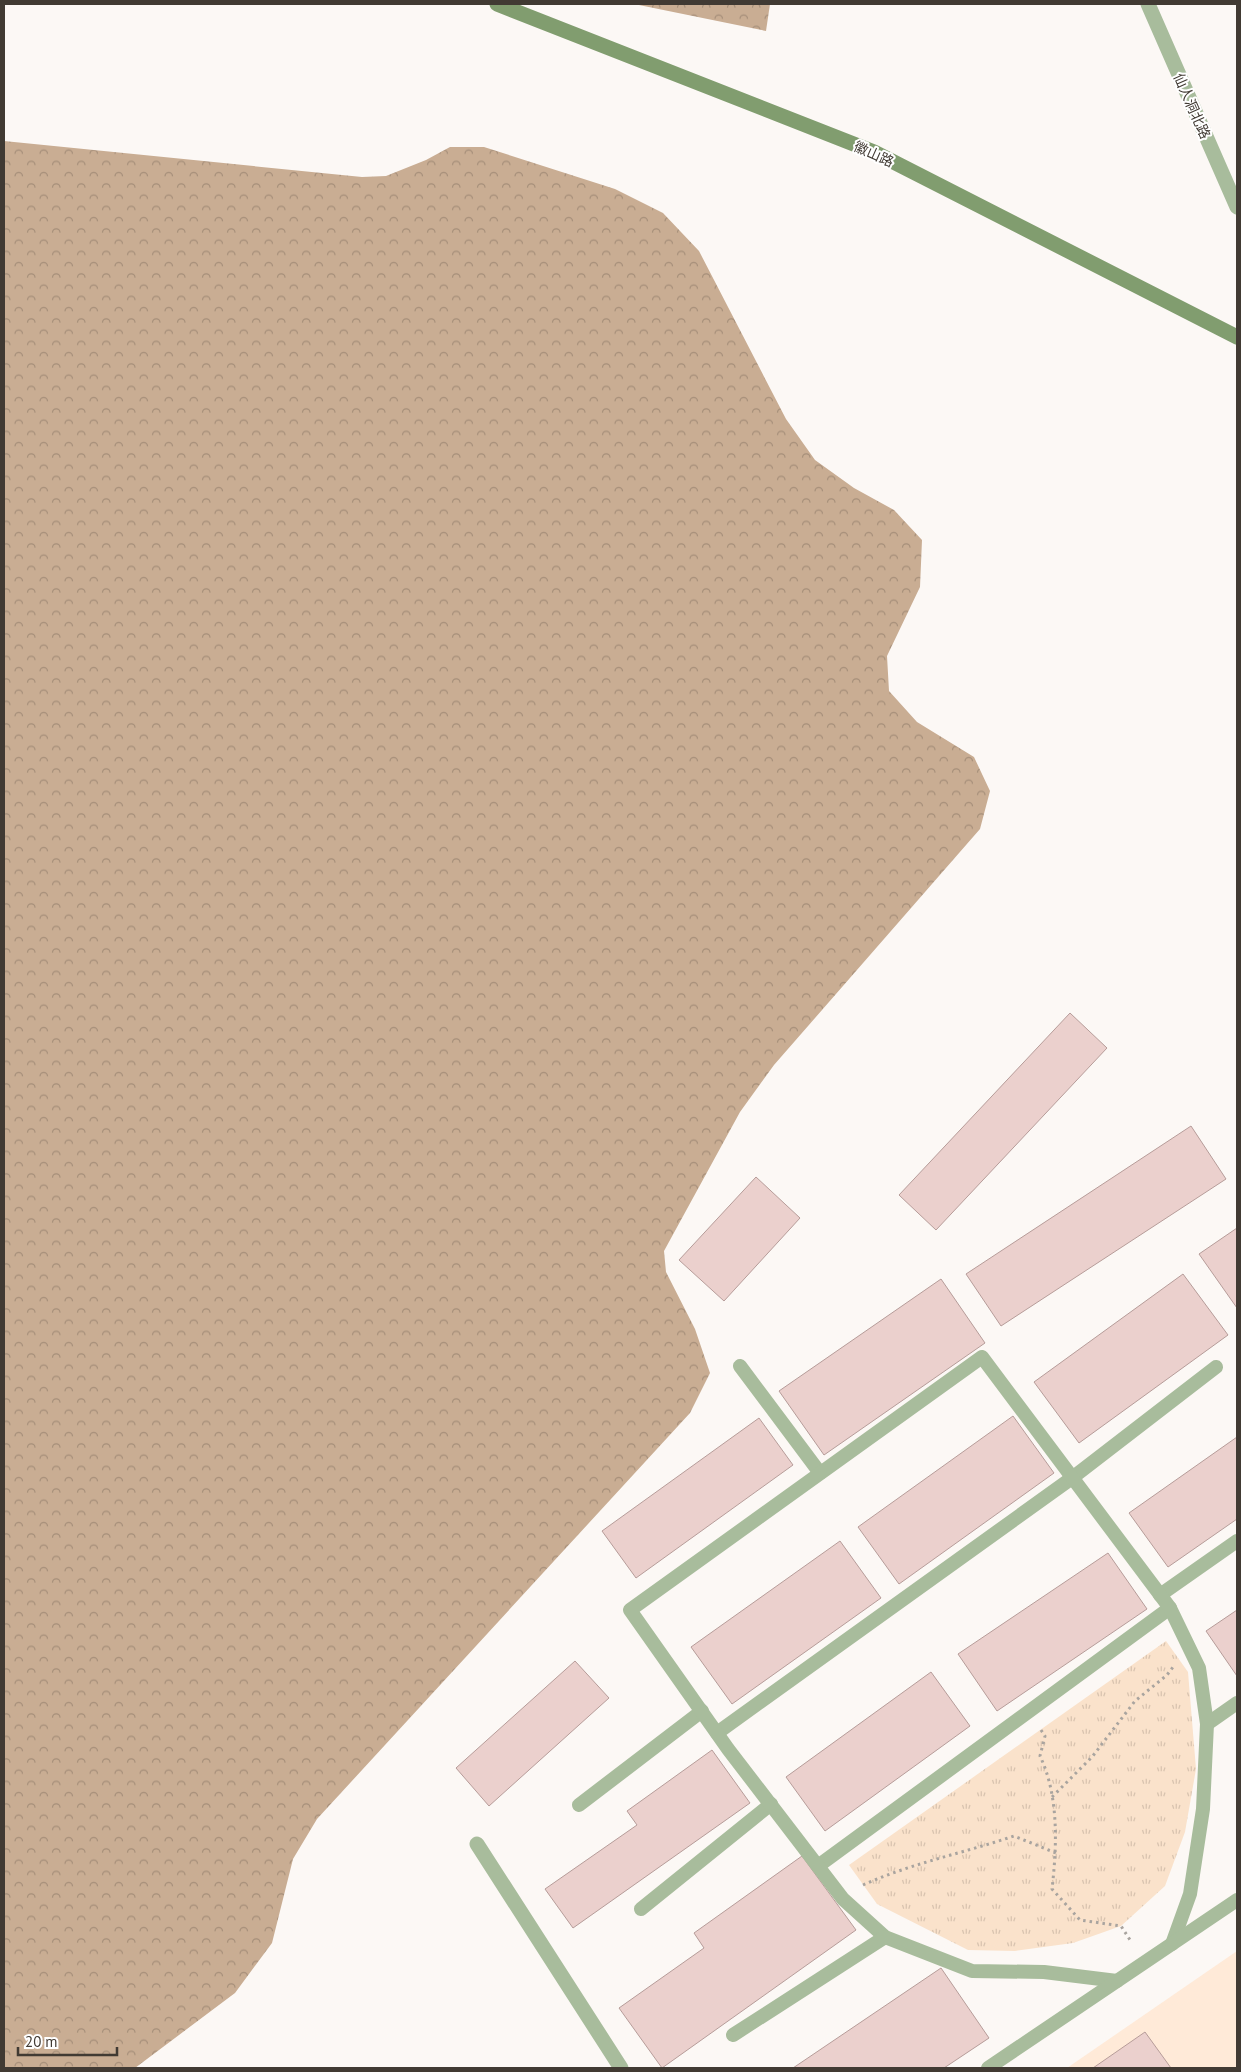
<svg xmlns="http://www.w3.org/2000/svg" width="1241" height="2072" viewBox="0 0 1241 2072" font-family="'PT Sans','Noto Sans SC',sans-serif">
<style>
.built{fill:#ffead8}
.grass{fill:url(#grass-tufts)}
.forest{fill:url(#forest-crowns)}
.building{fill:#ebd0cd;stroke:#b69c99}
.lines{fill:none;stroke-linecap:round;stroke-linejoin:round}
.path{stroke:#a9a49f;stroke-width:3;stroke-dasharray:2.5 4;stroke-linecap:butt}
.lane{stroke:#a8bc9c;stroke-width:14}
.street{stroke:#a8bc9c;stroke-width:15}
.secondary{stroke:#819d6f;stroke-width:15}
.labels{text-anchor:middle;stroke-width:4;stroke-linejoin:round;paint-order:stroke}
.street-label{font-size:14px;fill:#413a33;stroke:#fff}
</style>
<defs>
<pattern id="grass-tufts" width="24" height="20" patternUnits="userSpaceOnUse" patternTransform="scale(1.25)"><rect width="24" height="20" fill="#fae2cb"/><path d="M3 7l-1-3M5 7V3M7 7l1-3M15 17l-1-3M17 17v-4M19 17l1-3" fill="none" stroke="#d8c3af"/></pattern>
<pattern id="forest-crowns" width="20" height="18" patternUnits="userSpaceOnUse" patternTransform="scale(1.25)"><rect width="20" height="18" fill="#c9ad93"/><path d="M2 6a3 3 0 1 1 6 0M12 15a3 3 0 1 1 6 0" fill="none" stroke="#a58e79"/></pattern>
</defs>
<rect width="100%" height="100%" fill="#fcf8f5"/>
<path class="built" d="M1237,1951V2068H1067Z"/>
<path class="grass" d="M1166,1641L1188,1672L1196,1769L1185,1832L1165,1886L1121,1926L1073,1943L1015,1951L968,1950L877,1904L849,1865Z"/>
<g class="forest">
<path d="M634,4H770L766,31Z"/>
<path d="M4,141L362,177L386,176L426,160L450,147H484L615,189L663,213L699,251L786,419L815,460L854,488L894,510L922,540L920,587L887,656L889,691L917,722L974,757L990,791L980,829L774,1065L740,1112L664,1251L666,1272L695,1329L710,1373L690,1413L317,1819L293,1859L272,1943L235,1993L135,2068H4Z"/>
</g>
<g class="building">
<path d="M1070,1013L1107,1048L936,1230L899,1195Z"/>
<path d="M1191,1126L1226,1179L1001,1326L966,1274Z"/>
<path d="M756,1177L800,1218L724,1301L679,1260Z"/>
<path d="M1237,1228V1308L1199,1254Z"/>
<path d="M1183,1274L1228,1335L1079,1443L1034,1382Z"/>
<path d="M941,1279L985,1343L824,1455L779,1391Z"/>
<path d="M1013,1416L1054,1473L899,1584L858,1527Z"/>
<path d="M759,1418L793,1465L636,1578L602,1531Z"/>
<path d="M1237,1437V1519L1168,1567L1129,1513Z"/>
<path d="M840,1541L881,1598L732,1704L691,1647Z"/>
<path d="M1108,1553L1147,1609L997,1711L958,1654Z"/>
<path d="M1237,1610V1676L1206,1631Z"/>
<path d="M575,1661L609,1698L489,1806L456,1768Z"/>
<path d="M931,1672L970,1726L825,1831L786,1777Z"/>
<path d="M712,1750L750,1803L573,1928L545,1889L637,1825L627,1811Z"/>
<path d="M802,1856L856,1930L662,2068L619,2008L704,1948L694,1933Z"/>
<path d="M941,1968L989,2038L944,2068H793Z"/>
<path d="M1145,2032L1171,2068H1093Z"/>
</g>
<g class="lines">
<g class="path">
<path d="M1041,1730L1045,1736L1040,1756C1059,1796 1057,1846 1052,1889L1080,1920L1121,1926L1132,1943"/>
<path d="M1052,1797L1092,1757L1135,1701L1167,1675L1173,1667"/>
<path d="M863,1885C912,1863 964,1853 1014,1836L1056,1853"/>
</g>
<g class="lane">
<path d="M740,1366L820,1473"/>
<path d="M1160,1595L1237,1541"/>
<path d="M1207,1724L1237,1703"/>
<path d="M717,1733L1072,1478L1216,1367"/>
<path d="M579,1805L702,1711"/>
<path d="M818,1866L1170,1608"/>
<path d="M641,1909L771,1804"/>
<path d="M1117,1981L1044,1972L972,1971L885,1937L843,1899L728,1749L630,1610L982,1357L1170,1608L1199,1668L1207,1724L1203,1809L1190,1894L1172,1944"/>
<path d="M733,2035L885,1937"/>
<path d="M988,2068L1237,1900"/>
</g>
<g class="street">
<path d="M1148,4L1237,207"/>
<path d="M477,1844L621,2068"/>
</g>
<path class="secondary" d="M497,4L874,152L1237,337"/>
</g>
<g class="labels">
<g class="street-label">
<text transform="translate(1192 106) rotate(66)" y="5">仙人洞北路</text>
<text transform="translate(874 154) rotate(24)" y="5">徽山路</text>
</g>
</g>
<rect width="1241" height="2072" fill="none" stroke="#413a33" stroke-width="10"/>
<path d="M18 2047v8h99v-8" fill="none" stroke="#413a33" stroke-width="2.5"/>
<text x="25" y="2047" font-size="15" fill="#413a33" stroke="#ffffff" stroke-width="4" paint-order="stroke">20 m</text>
</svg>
